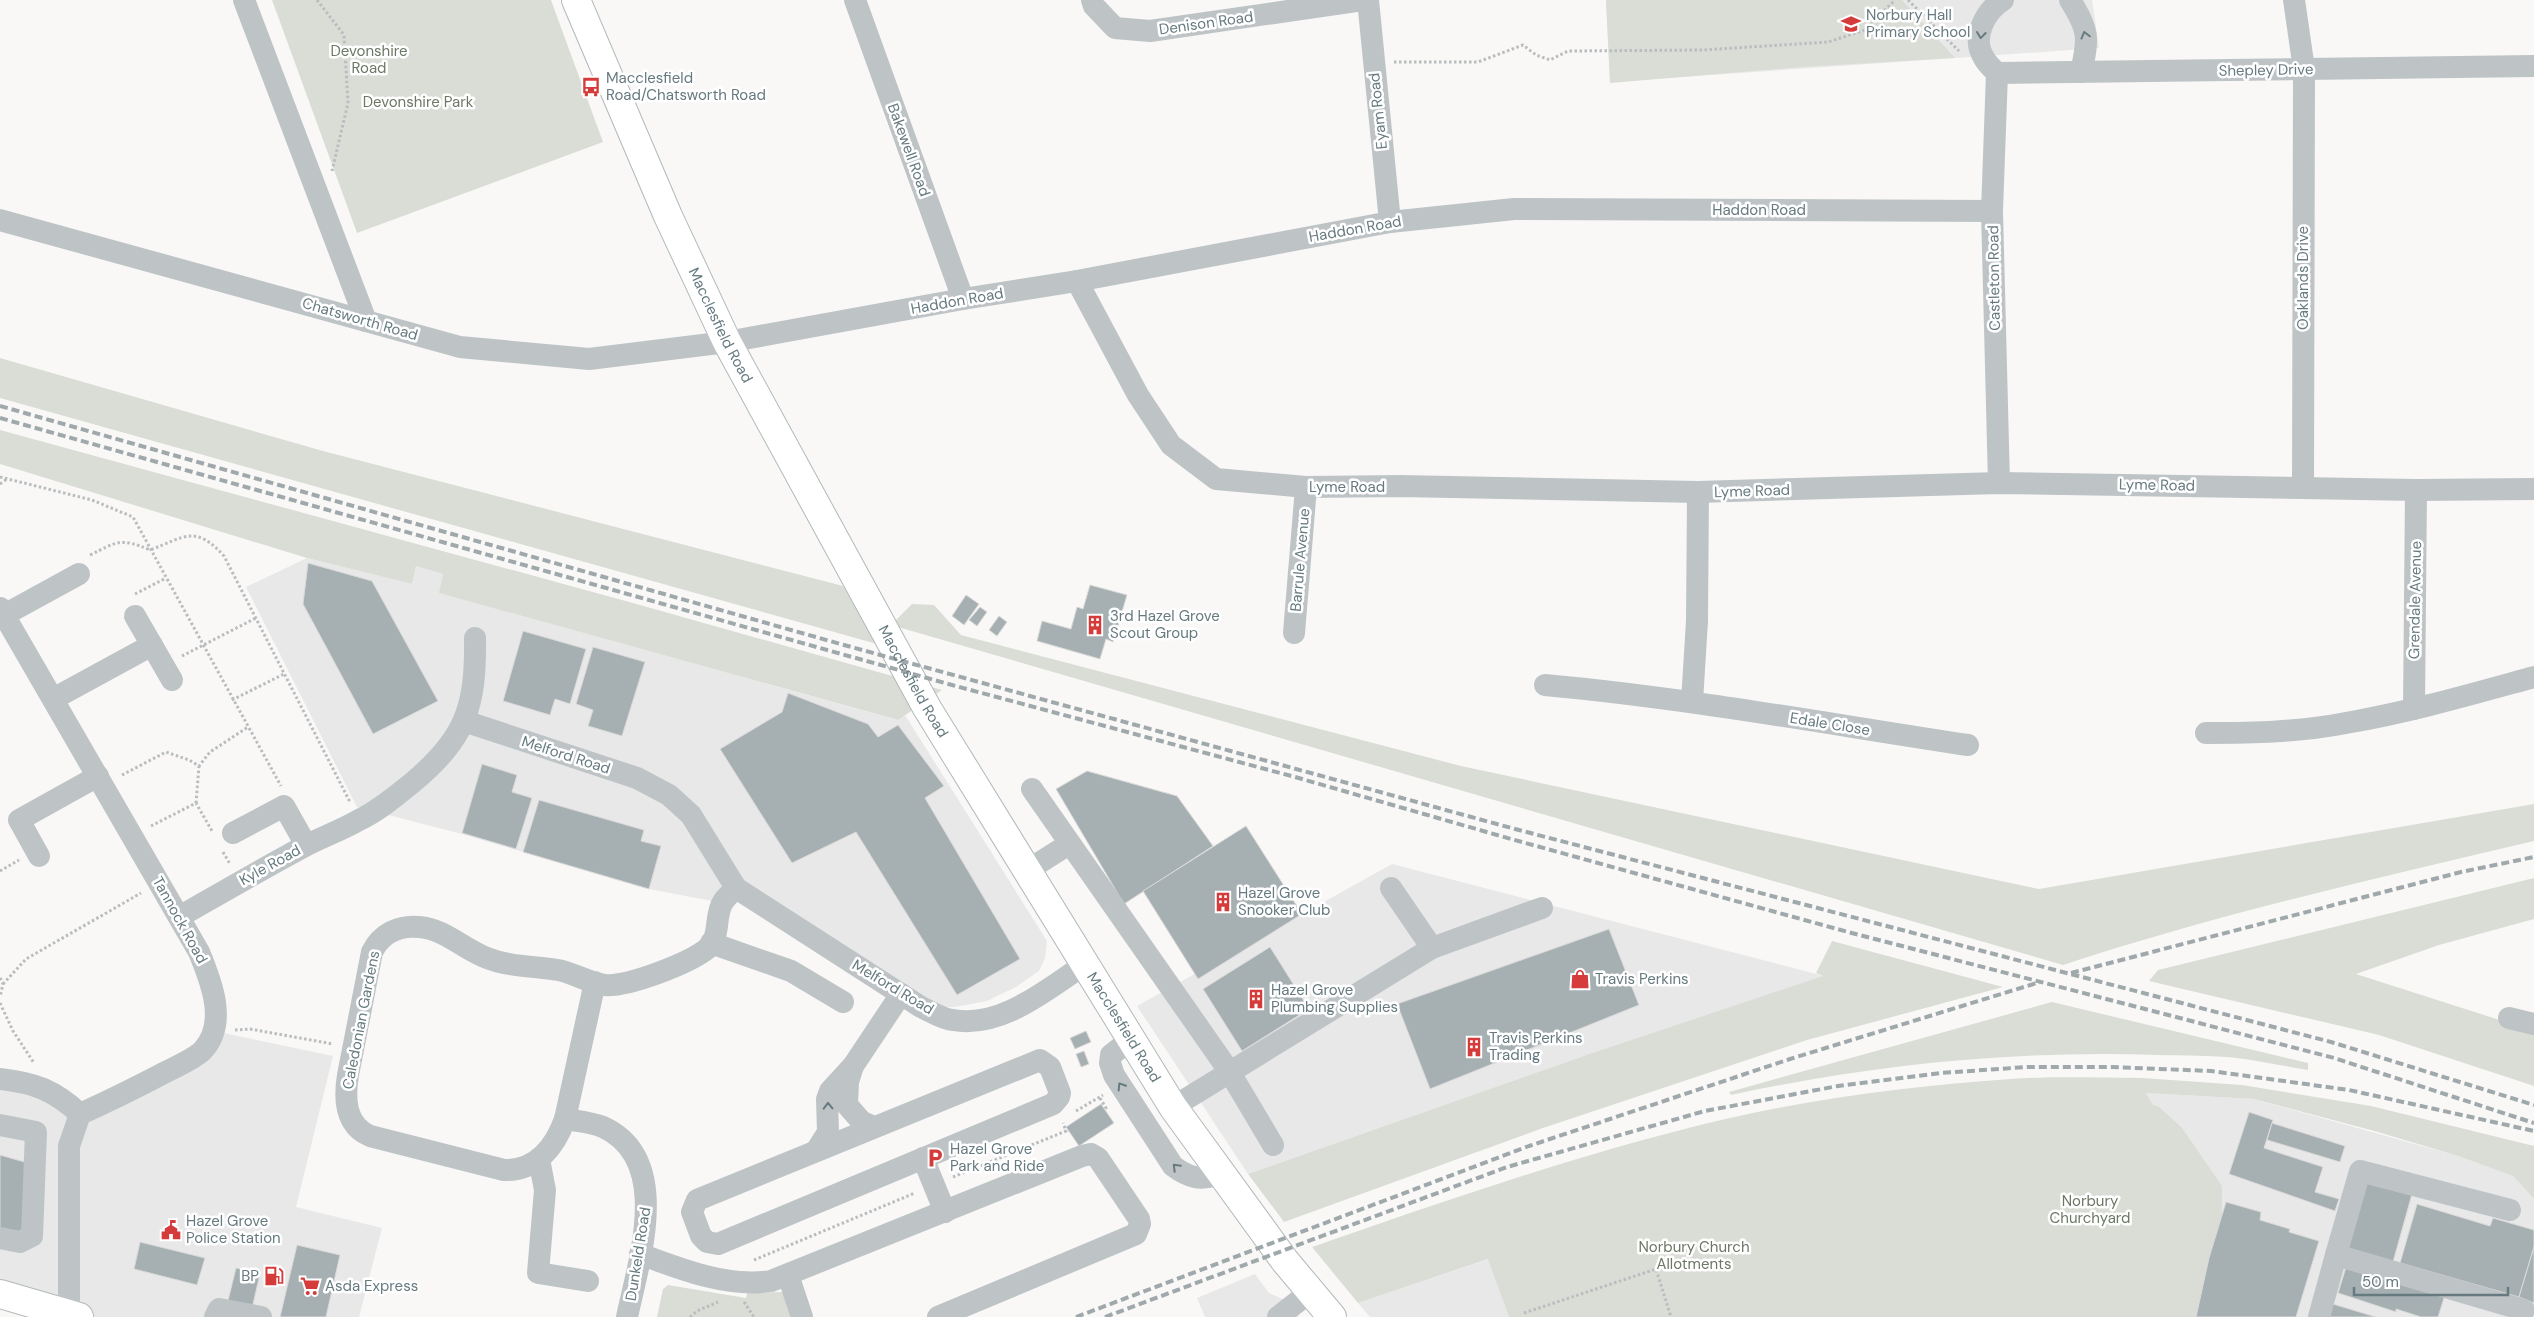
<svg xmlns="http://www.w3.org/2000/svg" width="2534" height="1317" viewBox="0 0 2534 1317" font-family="'DM Sans',sans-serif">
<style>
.built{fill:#e7e8e7}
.green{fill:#daddd6}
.building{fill:#a6b0b3;stroke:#dbdad9}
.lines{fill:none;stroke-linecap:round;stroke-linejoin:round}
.highway-casing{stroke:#b2b8ba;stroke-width:30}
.path{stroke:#b9bdbf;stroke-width:3;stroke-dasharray:2.5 2.5;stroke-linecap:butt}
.minor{stroke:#bec4c6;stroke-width:22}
.highway{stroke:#fff;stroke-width:28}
.rail{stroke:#9fa8ab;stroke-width:4;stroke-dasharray:8 4;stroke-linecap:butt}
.oneway{stroke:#667a7f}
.labels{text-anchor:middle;stroke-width:5;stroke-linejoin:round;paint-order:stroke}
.poi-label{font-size:15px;fill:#667a7f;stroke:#fff;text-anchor:start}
.street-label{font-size:15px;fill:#667a7f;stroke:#fff}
.park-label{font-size:15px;fill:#6c7865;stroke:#fff}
</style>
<rect width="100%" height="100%" fill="#f9f8f7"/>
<g class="built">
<path d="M1606,0H2092L2099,48L1610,82Z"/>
<path d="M307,558L412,584L416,566L443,574L440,593L897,720L905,715L1047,941L1045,958L1039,971L1016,987L987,1001L955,1007H921L736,888L712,901L649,889L462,834L357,807L246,587Z"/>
<path d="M1392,864L1824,976L1592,1053L1248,1174L1137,1006Z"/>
<path d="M214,1031L333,1056L296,1207L382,1228L359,1317H79L0,1294V1079L69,1104L119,1096Z"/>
<path d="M2146,1093L2254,1099L2458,1156L2513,1176L2534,1199V1317H2196L2209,1258L2153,1105Z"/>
<path d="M1489,1259L1509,1317H1370L1358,1303Z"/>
<path d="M1255,1274L1269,1293L1285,1300L1299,1317H1205L1197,1298Z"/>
</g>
<g class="green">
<path d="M272,0H551L603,142L357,233Z"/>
<path d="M1606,0H1902L1955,58L1801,67L1610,83Z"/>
<path d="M0,358L323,451L843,586L877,644L0,398Z"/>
<path d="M0,430L633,603L942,690L898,720L439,593L443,574L416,566L412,584L307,558L0,464Z"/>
<path d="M912,604L934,605L961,635L1461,766L2039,889L2534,804V841C2377,878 2217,914 2063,965L891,625Z"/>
<path d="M2534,878V919L2439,945L2356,974L2534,1031V1086L2379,1035L2149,981L2158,970Z"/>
<path d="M1832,941L2003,987L1807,1040L1543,1128L1284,1222L1248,1174L1592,1053L1823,976L1816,973Z"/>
<path d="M2052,1002L2308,1063V1070C2284,1066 2260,1061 2237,1058C2210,1055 2183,1056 2157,1055C2014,1050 1870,1065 1731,1095L1729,1092Z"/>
<path d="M2143,1078L2242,1085L2371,1106L2534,1146V1199L2513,1176L2458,1156L2378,1132L2254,1099L2146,1093L2153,1105L2158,1106L2182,1128L2222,1186V1217L2209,1258L2196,1317H1509L1488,1259L1358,1303L1312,1247C1447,1200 1582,1153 1721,1120C1815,1098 1914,1086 2010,1079C2054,1076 2099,1078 2143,1078Z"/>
<path d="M668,1285L746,1298L747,1293L782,1292L785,1295L793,1317H657L663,1289Z"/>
</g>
<g class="building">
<path d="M308,563L372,581L438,701L373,734L303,604Z"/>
<path d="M1090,585L1127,595L1113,642L1106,639L1100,659L1037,641L1042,621L1071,629L1077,607L1083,609Z"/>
<path d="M966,595L979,604L964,625L952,616Z"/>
<path d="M980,607L987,612L977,626L969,620Z"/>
<path d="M999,616L1007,622L997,636L989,630Z"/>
<path d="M523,631L586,649L570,704L555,699L550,715L503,701Z"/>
<path d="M593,647L645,662L622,736L588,726L593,710L576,704Z"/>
<path d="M788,693L868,724L878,737L898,725L944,786L925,798L1020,959L957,995L856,832L792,863L720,749L782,712Z"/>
<path d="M482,764L517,775L512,792L532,798L516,849L462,833Z"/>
<path d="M1087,771L1177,796L1213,846L1124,904L1056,789Z"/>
<path d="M539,800L644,830L641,841L661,846L649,889L523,852Z"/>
<path d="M1246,826L1302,914L1198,979L1143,891Z"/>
<path d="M1609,929L1639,1005L1430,1089L1397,1004Z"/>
<path d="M1270,947L1309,1009L1242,1051L1203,989Z"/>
<path d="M1086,1031L1091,1042L1075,1049L1070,1038Z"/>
<path d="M1084,1051L1089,1064L1081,1067L1076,1054Z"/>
<path d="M1101,1104L1114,1123L1079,1146L1066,1127Z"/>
<path d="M2249,1112L2273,1120L2264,1148L2323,1167L2315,1192L2339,1199L2335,1211L2229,1174Z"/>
<path d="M2272,1123L2345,1146L2340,1162L2267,1140Z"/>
<path d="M0,1155L28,1163L33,1195L20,1235L0,1230Z"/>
<path d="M2365,1181L2412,1194L2393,1262L2345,1248Z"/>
<path d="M2226,1202L2261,1212L2260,1220L2290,1229L2289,1232L2319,1241L2296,1317H2196L2209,1258Z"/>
<path d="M2417,1204L2490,1226L2493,1218L2534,1230V1247L2519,1297L2400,1263Z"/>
<path d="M140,1242L205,1258L197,1285L134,1269Z"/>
<path d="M297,1245L340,1255L326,1317H280Z"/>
<path d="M2534,1247V1303L2519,1297Z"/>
<path d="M2347,1264L2445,1295L2438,1317H2421L2396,1309V1312L2338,1293Z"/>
<path d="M236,1268L260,1274L250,1317H224Z"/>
<path d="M2333,1304L2376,1317H2329Z"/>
</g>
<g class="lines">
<defs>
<g id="highway">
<path id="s1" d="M576,0L668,216L727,342L927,708L1173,1107L1285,1261L1332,1317"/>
<path d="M0,1294L79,1317"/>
</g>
</defs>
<use href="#highway" class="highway-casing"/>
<g class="path">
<path d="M317,0L344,35L348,103L332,171"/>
<path d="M1908,0L1959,51"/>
<path d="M1394,62H1478L1523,45L1536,55L1550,60L1568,51L1703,50L1828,42L1865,30L1895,0"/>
<path d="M0,477L92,500L133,517L281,786"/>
<path d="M0,484L7,479"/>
<path d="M90,555C117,542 120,537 150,550C185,537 195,524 224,556L350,802"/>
<path d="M135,594L166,578"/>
<path d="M182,656L256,618"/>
<path d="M232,700L284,674"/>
<path d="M122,775L166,752L189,760L199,766L210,752L248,727"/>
<path d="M196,803L199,766"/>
<path d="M151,826L196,803L212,831"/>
<path d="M223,852L230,864"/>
<path d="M0,871L19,860"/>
<path d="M0,978L3,984L0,997"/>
<path d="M3,984L26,959L141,893"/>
<path d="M0,1003L13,1031L34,1063"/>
<path d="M235,1030L250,1029L333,1044"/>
<path d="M1100,1098L1106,1108L1104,1109"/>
<path d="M1076,1111L1103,1095"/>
<path d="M953,1177L1066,1131L1063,1123"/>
<path d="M754,1260L915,1193"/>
<path d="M744,1302L754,1317"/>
<path d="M1524,1313L1656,1269L1671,1317"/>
<path d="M690,1317L697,1311L718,1302"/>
</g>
<g class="minor">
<path d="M244,0L366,321"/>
<path d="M855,0L963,299"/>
<path d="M1092,0L1094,6L1115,28L1150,31L1363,0"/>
<path d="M1368,0L1390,222"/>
<path d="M2070,0C2089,30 2089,38 2081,72"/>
<path d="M2294,0L2304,69L2303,487"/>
<path d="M1997,73L2534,66"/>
<path d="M1997,73L1992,211L1999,483"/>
<path d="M1997,73C1993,69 1987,64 1984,58C1971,38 1985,11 2003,0"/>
<path d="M0,220L460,347L589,359L727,342L963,299L1077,281L1390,222L1514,209L1992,211"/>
<path d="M1077,281L1138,395L1171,445L1216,479L1306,487L1401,486L1698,492L1999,483L2416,490L2534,489"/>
<path d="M0,608L199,952C211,981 228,1023 203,1050C195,1059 171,1069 160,1075C133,1089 107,1102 80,1114L69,1146V1314"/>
<path d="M4,615L79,574"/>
<path d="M135,616L172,680"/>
<path d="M1294,633L1306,487"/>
<path d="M1545,685C1687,698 1828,724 1968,745"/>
<path d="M53,699L152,645"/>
<path d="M1692,702L1697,621L1698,492"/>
<path d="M2414,709L2416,490"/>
<path d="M464,721L637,778L669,795L691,815L736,888L921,1007C930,1011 942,1019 953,1020C1001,1029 1047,989 1084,965"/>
<path d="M2206,733C2253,733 2300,732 2346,723C2410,712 2472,694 2534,677"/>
<path d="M1032,789L1229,1071L1273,1145"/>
<path d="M233,833L284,806L306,845"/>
<path d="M39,856L19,820L98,776"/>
<path d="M1028,870L1069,844"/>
<path d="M1391,888L1432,948"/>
<path d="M179,917C221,893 262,869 305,846C322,837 342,830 359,820C378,811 396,796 412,783C466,738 476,707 475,638"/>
<path d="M711,943L791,971L843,1002"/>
<path d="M595,982L565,1119C555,1147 536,1171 504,1170L370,1136C345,1125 344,1099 348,1075L372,952C381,934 398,925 419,927C445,929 463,949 487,958C510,967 534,966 558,970C574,973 589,983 605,985C628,987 690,963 708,948C721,936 714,916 723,902C726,897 732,892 736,888"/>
<path d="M2509,1018L2534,1024"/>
<path d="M1130,1040L1111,1055L1110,1063L1114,1075L1173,1166C1189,1178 1201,1181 1220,1174"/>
<path d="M1040,1060L1050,1067L1060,1093L1059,1097L1053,1104L718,1244L707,1242L701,1236L692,1212L697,1200Z"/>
<path d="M853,1066L848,1082L847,1105L862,1122L874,1127"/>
<path d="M0,1079C35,1083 54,1090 80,1114"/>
<path d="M1173,1107L1432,948L1542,908"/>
<path d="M565,1119C577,1121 591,1122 603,1127C673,1159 639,1260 627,1317"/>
<path d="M0,1125L36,1132L32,1236L20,1242L0,1238"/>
<path d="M816,1151L828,1132L827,1099L830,1091L853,1066L901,994"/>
<path d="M923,1158L945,1212"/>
<path d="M539,1159L545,1190L538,1273L588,1281"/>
<path d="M640,1254C680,1269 728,1288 771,1281L1082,1156L1091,1154L1098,1158L1139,1219L1140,1224L1136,1234L938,1317"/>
<path d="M2336,1255L2360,1171L2510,1210"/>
<path d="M788,1275L802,1317"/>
<path d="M215,1317L219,1309L261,1317"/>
<path d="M1278,1317L1310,1292"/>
<path d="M2319,1317L2336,1255L2524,1310"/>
</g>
<use href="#highway" class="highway"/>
<g class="rail">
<path d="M0,406L844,645L1515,829L2331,1042L2534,1105"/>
<path d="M0,418L952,685L1295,777L1511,839L1848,932L2334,1058L2534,1123"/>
<path d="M2071,973L2461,872L2534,857"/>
<path d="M1076,1317L1529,1146L1790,1059L2040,982"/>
<path d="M1105,1317L1507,1167L1705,1111L1838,1086L1941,1073L2027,1067H2112L2211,1071L2349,1090L2534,1131"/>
</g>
</g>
<defs><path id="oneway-chevron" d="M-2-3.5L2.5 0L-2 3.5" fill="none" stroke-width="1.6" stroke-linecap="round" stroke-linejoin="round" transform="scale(1.25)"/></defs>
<g class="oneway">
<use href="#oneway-chevron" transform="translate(1981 35) rotate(97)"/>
<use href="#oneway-chevron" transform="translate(2085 35) rotate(-105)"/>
<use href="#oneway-chevron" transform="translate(1121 1086) rotate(-123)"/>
<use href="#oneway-chevron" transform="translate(828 1106) rotate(-91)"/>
<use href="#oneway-chevron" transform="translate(1176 1167) rotate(-135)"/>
</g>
<defs>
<symbol id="school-bare" viewBox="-9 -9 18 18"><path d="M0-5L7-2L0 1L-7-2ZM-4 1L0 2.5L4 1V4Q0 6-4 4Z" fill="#d53b3b" stroke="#fff" stroke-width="2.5" paint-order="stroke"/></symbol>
<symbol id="bus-bare" viewBox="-9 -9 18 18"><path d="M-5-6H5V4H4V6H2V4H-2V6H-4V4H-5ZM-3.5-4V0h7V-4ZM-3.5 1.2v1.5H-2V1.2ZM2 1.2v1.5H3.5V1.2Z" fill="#d53b3b" stroke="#fff" stroke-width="2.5" paint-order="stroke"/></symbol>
<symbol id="building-bare" viewBox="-9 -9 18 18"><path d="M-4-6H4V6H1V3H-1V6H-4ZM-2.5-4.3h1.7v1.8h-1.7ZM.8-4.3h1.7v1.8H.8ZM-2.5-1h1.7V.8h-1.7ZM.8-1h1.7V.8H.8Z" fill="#d53b3b" stroke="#fff" stroke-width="2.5" paint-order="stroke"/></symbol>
<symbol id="shop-bare" viewBox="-9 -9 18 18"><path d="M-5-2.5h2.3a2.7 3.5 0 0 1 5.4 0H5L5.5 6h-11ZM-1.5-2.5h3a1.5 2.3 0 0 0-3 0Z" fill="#d53b3b" stroke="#fff" stroke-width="2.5" paint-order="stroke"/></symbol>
<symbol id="parking-bare" viewBox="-9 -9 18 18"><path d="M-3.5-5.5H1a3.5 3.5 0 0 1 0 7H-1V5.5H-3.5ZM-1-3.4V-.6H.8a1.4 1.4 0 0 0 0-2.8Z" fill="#d53b3b" stroke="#fff" stroke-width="2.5" paint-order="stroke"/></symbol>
<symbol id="civic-bare" viewBox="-9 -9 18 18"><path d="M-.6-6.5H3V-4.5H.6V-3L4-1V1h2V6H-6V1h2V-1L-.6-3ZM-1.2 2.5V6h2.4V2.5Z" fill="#d53b3b" stroke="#fff" stroke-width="2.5" paint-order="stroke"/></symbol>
<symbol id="fuel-bare" viewBox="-9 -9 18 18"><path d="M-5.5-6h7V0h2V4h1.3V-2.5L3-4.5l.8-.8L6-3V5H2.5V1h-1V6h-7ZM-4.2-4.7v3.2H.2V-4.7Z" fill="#d53b3b" stroke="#fff" stroke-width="2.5" paint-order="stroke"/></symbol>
<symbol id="supermarket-bare" viewBox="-9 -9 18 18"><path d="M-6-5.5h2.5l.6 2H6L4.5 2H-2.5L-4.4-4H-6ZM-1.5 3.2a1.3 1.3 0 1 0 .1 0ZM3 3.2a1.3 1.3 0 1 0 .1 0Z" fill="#d53b3b" stroke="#fff" stroke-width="2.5" paint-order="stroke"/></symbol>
</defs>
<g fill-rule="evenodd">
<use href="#school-bare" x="1837" y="10" width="28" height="28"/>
<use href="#bus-bare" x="577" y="73" width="28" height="28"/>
<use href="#building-bare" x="1081" y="611" width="28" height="28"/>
<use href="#building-bare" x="1209" y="888" width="28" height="28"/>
<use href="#shop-bare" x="1566" y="965" width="28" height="28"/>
<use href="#building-bare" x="1242" y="985" width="28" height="28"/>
<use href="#building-bare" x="1460" y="1033" width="28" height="28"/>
<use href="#parking-bare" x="921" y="1144" width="28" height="28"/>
<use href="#civic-bare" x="157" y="1216" width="28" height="28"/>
<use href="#fuel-bare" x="260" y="1262" width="28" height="28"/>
<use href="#supermarket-bare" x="296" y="1272" width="28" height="28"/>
</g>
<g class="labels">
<g class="poi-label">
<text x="1866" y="20">Norbury Hall<tspan x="1866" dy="17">Primary School</tspan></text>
<text x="606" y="83">Macclesfield<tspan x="606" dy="17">Road/Chatsworth Road</tspan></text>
<text x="1110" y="621">3rd Hazel Grove<tspan x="1110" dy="17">Scout Group</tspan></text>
<text x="1238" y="898">Hazel Grove<tspan x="1238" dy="17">Snooker Club</tspan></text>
<text x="1595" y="984">Travis Perkins</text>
<text x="1271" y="995">Hazel Grove<tspan x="1271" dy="17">Plumbing Supplies</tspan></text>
<text x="1489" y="1043">Travis Perkins<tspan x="1489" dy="17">Trading</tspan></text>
<text x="950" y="1154">Hazel Grove<tspan x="950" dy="17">Park and Ride</tspan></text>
<text x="186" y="1226">Hazel Grove<tspan x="186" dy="17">Police Station</tspan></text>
<text x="259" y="1281" text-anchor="end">BP</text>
<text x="325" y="1291">Asda Express</text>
</g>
<g class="street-label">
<text transform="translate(1206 23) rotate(-8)" y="5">Denison Road</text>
<text transform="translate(2266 70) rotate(-1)" y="5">Shepley Drive</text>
<text transform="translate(1378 111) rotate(-96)" y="5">Eyam Road</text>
<text transform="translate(909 150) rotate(70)" y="5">Bakewell Road</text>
<text x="1759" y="215">Haddon Road</text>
<text transform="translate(1355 229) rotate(-10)" y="5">Haddon Road</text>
<text transform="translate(1994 278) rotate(-91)" y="5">Castleton Road</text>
<text transform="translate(2303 278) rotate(-90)" y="5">Oaklands Drive</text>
<text transform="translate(957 301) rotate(-10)" y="5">Haddon Road</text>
<text transform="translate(360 319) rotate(16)" y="5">Chatsworth Road</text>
<text dy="5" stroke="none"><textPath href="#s1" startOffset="356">Macclesfield Road</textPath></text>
<text transform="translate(2157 485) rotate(1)" y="5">Lyme Road</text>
<text x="1347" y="492">Lyme Road</text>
<text transform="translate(1752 491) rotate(-2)" y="5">Lyme Road</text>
<text transform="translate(1300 560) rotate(-85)" y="5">Barrule Avenue</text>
<text transform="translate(2415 600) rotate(-89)" y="5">Grendale Avenue</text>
<text dy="5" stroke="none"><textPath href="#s1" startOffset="761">Macclesfield Road</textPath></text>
<text transform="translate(1830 724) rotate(9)" y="5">Edale Close</text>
<text transform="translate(566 755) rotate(18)" y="5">Melford Road</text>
<text transform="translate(270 865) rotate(-29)" y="5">Kyle Road</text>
<text transform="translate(180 920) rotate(61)" y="5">Tannock Road</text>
<text transform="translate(893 987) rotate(31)" y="5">Melford Road</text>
<text transform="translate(361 1020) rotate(-79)" y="5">Caledonian Gardens</text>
<text dy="5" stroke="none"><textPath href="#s1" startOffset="1166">Macclesfield Road</textPath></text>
<text transform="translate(638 1254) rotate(-81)" y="5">Dunkeld Road</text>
</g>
<g class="park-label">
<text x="369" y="56">Devonshire<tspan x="369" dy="17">Road</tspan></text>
<text x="418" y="107">Devonshire Park</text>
<text x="2090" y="1206">Norbury<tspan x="2090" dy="17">Churchyard</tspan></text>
<text x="1694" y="1252">Norbury Church<tspan x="1694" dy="17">Allotments</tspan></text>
</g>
</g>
<path d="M2354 1287v8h154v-8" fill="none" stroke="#667a7f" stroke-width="2.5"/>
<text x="2362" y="1287" font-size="15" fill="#667a7f" stroke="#ffffff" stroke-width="4" paint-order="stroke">50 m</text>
</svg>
